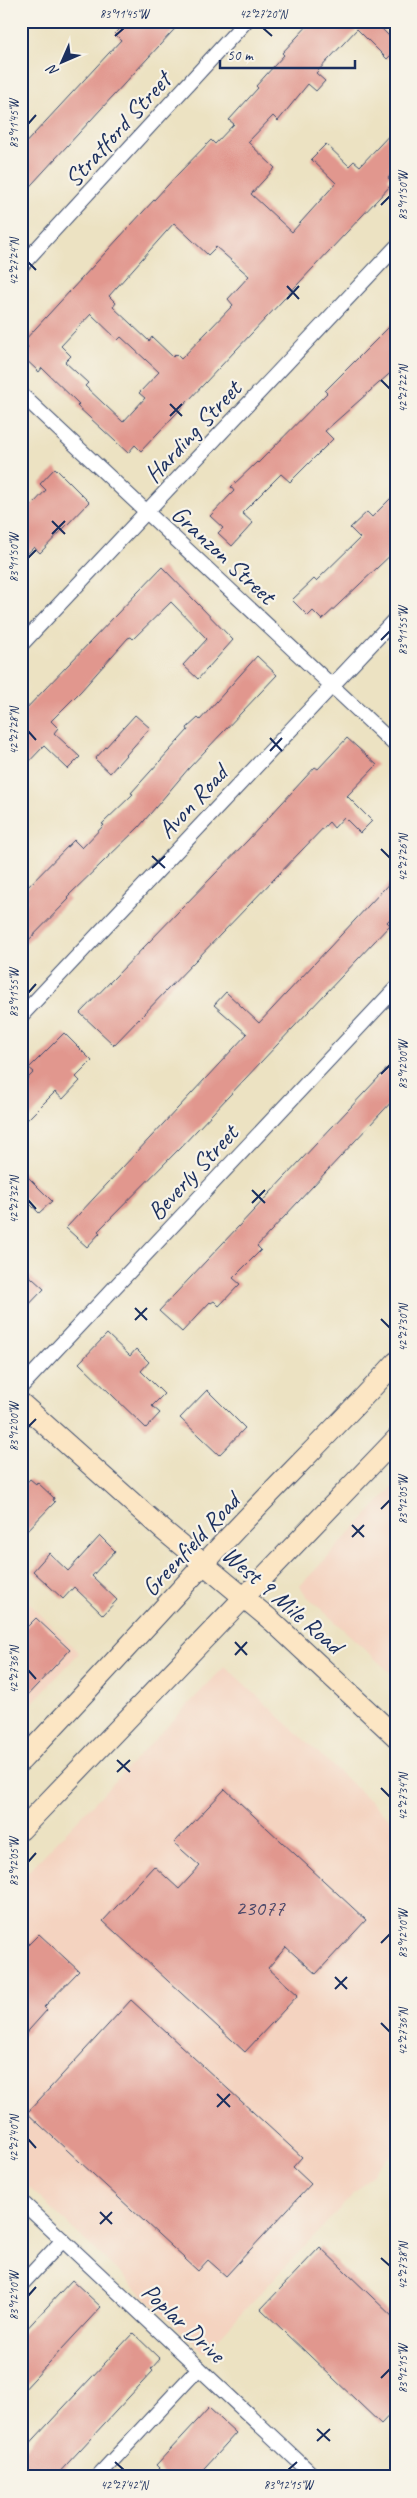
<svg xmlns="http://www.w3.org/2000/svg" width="417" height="2498" viewBox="0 0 417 2498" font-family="Caveat,sans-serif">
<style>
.built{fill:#f4d3c0}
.building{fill:#e1978e;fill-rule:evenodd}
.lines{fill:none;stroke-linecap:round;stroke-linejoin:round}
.minor-casing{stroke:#3a4a6d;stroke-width:16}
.secondary-casing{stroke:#3a4a6d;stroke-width:22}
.minor{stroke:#fff;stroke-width:14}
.secondary{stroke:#fce6c4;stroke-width:20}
.ticks{fill:none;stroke:#1b2f5e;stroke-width:2}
.labels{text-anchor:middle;stroke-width:4.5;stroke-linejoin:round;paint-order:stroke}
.number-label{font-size:22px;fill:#4c496a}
.street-label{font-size:25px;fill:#1b2f5e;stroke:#f7f3e8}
.neatline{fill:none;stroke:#1b2f5e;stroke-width:2}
.ticks-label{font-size:12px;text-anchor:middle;fill:#1b2f5e}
</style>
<rect width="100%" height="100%" fill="#f7f3e8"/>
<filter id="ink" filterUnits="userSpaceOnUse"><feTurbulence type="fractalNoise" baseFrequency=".02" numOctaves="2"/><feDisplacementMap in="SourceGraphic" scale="10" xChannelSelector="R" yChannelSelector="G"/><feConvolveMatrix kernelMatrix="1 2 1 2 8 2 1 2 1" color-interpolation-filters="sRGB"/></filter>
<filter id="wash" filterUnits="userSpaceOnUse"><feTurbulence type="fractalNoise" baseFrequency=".0096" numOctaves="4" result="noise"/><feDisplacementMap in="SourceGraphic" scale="20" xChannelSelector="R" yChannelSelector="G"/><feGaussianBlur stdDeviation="1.12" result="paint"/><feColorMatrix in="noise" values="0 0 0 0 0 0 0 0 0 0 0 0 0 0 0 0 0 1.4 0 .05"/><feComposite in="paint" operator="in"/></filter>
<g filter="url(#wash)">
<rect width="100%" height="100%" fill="#ece2c2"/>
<g class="built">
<path d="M396,1484V1678L306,1595L300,1586Z"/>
<path d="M21,1595L79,1653L21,1715Z"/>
<path d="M225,1666L396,1825V2149L204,2353L21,2180V1879Z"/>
</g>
<g id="blocks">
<g class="building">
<path d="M128,21H182L21,196V148L121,40L115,34Z"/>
<path d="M312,21H374L396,43V50L387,59L357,29L316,73L325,81L316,91L308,84L278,121L273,116L248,142L275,168L251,194L292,232L336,183L311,159L326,144L349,166L354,161L360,166L396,128V169L388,178L393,183L141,451L135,445L128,453L77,406L79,404L42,368L39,372L21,355L28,347L23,342L178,174L211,140L215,144L234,124L229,120L258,88L256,86L284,55L282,53ZM174,223L208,255L216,247L249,276L228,299L233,305L181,359L176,354L173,357L152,337L149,341L113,307L116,303L109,296ZM91,314L118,340L121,337L159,372L139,393L145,398L123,422L85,386L88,383L65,362L71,356L61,346Z"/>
<path d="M396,320V368L325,431L333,439L290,482L281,474L242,513L253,523L232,546L218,533L223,528L210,516L234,491L231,487L257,462L258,463L327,393L325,391Z"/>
<path d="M55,468L89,502L40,553L34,547L21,561V517L46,490L40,484Z"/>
<path d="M396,493V550L322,620L313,611L308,616L292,600L314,579L316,581L360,538L350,528L367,512L372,517Z"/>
<path d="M162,567L233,640L198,679L183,665L207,639L171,602L133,639L131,637L128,638L81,691L51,721L58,728L54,733L80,757L68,769L44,746L21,770V714Z"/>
<path d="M257,656L277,675L189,768L139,827L67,897L69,899L21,948V907L27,900L21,894L74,840L82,848L104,825L102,824L133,794L131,793L188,730L187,728L198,718L200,720Z"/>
<path d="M135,715L150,728L110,773L95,759Z"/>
<path d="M347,738L377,765L347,796L372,821L360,833L344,817L334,828L329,822L114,1045L80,1013L248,840L315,767L318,769Z"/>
<path d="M396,876V913L387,922L390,925L180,1148L98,1231L100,1233L87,1247L66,1228L247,1034L214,1005L226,992L259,1023Z"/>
<path d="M64,1033L92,1061L76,1077L80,1081L63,1099L55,1092L21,1126V1085L34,1072L29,1068Z"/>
<path d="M396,1059V1097L257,1246L261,1250L233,1278L240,1284L219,1306L214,1301L211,1303L210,1302L182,1332L159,1311Z"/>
<path d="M21,1170L52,1201L39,1213L21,1195Z"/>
<path d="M21,1268L44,1289L21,1313Z"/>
<path d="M107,1334L130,1356L136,1349L149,1362L141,1371L164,1394L152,1406L160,1413L146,1428L79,1363Z"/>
<path d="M207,1390L245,1428L219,1455L180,1418Z"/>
<path d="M30,1479L36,1484L37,1482L54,1498L53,1500L55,1502L21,1537V1489Z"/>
<path d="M100,1536L115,1551L92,1576L117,1600L103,1615L74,1587L63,1599L33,1571L49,1553L68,1571Z"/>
<path d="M36,1618L70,1650L21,1702V1633Z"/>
<path d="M225,1789L366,1920L316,1974L286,1947L268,1968L298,1995L245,2052L103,1921L154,1866L179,1889L200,1866L174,1843Z"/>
<path d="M39,1934L79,1971L44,2007L47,2010L21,2039V1952Z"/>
<path d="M131,2000L302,2157L293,2167L311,2184L226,2276L208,2260L198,2271L27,2113Z"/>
<path d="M320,2247L396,2320V2408L381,2424L261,2309Z"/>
<path d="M72,2280L101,2307L21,2393V2335Z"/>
<path d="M133,2333L160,2359L151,2369L153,2371L55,2477H21V2453Z"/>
<path d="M209,2408L236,2433L196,2477H168L156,2465Z"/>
</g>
</g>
</g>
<g filter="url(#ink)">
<use href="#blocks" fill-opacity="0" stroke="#3a4a6d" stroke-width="1"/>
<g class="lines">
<defs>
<g id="minor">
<path d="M21,266L246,21"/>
<path d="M21,394L396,746"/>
<path d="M21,645L396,247"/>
<path d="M21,1016L396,618"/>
<path d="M21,1387L396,988"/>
<path d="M21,2201L315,2477"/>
<path d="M21,2285L63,2240"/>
<path d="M97,2477L199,2368"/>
</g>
<g id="secondary">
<path d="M21,1403L163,1530L272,1621L396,1737"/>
<path d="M21,1761C83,1696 143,1630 204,1564C266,1495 334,1431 396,1362"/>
<path d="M21,1830L396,1439"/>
</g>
</defs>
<use href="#minor" class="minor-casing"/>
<use href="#secondary" class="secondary-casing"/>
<use href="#minor" class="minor"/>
<use href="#secondary" class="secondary"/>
</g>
</g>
<path class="ticks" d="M263,28L272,36M115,36L124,28M28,124L36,115M381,205L390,196M28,262L36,270M287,286L299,299M287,299L299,286M381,380L390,389M170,404L182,416M170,416L182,404M52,521L65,534M52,534L65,521M28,558L36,550M381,640L390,631M28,731L36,740M270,738L282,751M270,751L282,738M381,849L390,858M152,856L165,868M152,868L165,856M28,993L36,984M381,1074L390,1065M252,1190L265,1203M28,1200L36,1209M252,1203L265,1190M135,1308L147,1320M381,1319L390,1328M135,1320L147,1308M28,1427L36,1419M381,1509L390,1500M352,1525L364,1537M352,1537L364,1525M235,1642L247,1655M235,1655L247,1642M28,1670L36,1679M117,1760L130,1772M117,1772L130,1760M381,1788L390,1797M28,1862L36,1853M381,1943L390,1934M335,1977L347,1989M335,1989L347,1977M381,2023L390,2032M217,2094L230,2107M217,2107L230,2094M28,2139L36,2148M100,2212L112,2224M100,2224L112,2212M381,2258L390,2266M28,2296L36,2287M381,2378L390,2369M317,2429L330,2441M317,2441L330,2429M115,2462L124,2470M288,2470L297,2462"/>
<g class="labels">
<g class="number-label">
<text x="260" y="1915">23077</text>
</g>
<g class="street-label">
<text transform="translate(117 129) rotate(-48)" y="9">Stratford Street</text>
<text transform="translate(192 431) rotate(-47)" y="9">Harding Street</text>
<text transform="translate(224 554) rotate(43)" y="9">Granzon Street</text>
<text transform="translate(192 801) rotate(-47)" y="9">Avon Road</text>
<text transform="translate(192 1172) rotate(-47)" y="9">Beverly Street</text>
<text transform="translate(190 1544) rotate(-47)" y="9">Greenfield Road</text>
<text transform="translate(283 1599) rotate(41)" y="9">West 9 Mile Road</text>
<text transform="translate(184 2322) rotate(43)" y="9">Poplar Drive</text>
</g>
</g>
<rect width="417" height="2498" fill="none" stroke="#f7f3e8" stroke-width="55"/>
<g transform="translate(62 62) rotate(225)" stroke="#f7f3e8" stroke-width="4" paint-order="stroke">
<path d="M0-4L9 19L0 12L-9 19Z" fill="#1b2f5e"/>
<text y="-8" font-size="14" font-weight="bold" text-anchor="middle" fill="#1b2f5e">N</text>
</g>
<path d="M220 60v8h135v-8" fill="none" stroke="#1b2f5e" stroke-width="2.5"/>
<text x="227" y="60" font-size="15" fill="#1b2f5e" stroke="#f7f3e8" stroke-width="4" paint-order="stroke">50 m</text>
<rect x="28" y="28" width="362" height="2442" class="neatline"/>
<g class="ticks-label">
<text x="124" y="18">83°11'45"W</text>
<text x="263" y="18">42°27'20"N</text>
<text transform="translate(14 124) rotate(-90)" y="4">83°11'45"W</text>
<text transform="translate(403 196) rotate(-90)" y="4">83°11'50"W</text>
<text transform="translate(14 262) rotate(-90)" y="4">42°27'24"N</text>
<text transform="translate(403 389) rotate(-90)" y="4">42°27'22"N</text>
<text transform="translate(14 558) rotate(-90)" y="4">83°11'50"W</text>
<text transform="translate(403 631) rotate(-90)" y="4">83°11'55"W</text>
<text transform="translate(14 731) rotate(-90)" y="4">42°27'28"N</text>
<text transform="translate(403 858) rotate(-90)" y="4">42°27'26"N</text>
<text transform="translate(14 993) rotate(-90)" y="4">83°11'55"W</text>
<text transform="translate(403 1065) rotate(-90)" y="4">83°12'00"W</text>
<text transform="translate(14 1200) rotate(-90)" y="4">42°27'32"N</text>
<text transform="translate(403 1328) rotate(-90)" y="4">42°27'30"N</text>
<text transform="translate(14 1427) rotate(-90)" y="4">83°12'00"W</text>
<text transform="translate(403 1500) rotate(-90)" y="4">83°12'05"W</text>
<text transform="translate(14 1670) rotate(-90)" y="4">42°27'36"N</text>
<text transform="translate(403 1797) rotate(-90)" y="4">42°27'34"N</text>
<text transform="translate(14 1862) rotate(-90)" y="4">83°12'05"W</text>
<text transform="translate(403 1934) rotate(-90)" y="4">83°12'10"W</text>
<text transform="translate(403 2032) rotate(-90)" y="4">42°27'36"N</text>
<text transform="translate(14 2139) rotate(-90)" y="4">42°27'40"N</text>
<text transform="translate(403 2266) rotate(-90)" y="4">42°27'38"N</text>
<text transform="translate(14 2296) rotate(-90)" y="4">83°12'10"W</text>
<text transform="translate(403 2369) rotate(-90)" y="4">83°12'15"W</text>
<text x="124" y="2489">42°27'42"N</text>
<text x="288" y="2489">83°12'15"W</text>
</g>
</svg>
